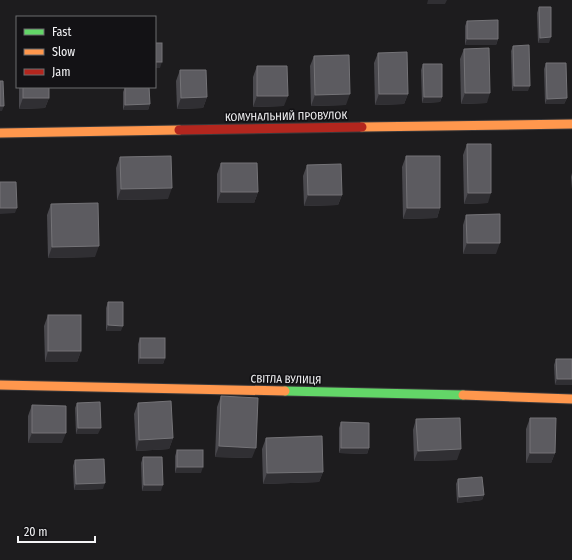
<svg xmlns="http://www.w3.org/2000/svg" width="572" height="560" viewBox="0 0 572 560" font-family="'Fira Sans Condensed',sans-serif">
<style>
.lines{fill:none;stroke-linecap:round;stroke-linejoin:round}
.fast-casing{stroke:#3a393b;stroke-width:11}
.slow-casing{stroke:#3a393b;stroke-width:11}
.jam-casing{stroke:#3a393b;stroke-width:11}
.fast{stroke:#63d668;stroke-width:9}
.slow{stroke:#ff974d;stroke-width:9}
.jam{stroke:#b3261e;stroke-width:9}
.wall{fill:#4a494e}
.shaded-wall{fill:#302f33}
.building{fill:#5c5b60;stroke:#747377}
.labels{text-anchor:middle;stroke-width:3.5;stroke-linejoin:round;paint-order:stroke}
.street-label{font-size:11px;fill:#f4f4f6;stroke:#131215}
</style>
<rect width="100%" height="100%" fill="#1d1c1e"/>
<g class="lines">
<defs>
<path id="fast" d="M285,391L463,395"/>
<g id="slow">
<path d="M362,127L572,124"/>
<path d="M0,133L179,130"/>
<path d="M0,385L285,391"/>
<path d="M463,395L572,399"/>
</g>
<path id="jam" d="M179,130L362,127"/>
</defs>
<use href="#fast" class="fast-casing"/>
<use href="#slow" class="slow-casing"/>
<use href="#jam" class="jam-casing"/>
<use href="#fast" class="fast"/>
<use href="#slow" class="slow"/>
<use href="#jam" class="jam"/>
</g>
<g class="wall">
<path d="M539,7L549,43H538L537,13Z"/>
<path d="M467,21L498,39L496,45H465V26Z"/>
<path d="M513,46L528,91H512L511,51Z"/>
<path d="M464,49L487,103L461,104L460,59Z"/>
<path d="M378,53L408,94L404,104L375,105L374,63Z"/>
<path d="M314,56L346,105L311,106L310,66Z"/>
<path d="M546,63L567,98L564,104H545L544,69Z"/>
<path d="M423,64L442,97L440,102L422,103L421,70Z"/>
<path d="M257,66L284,106L253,107V77Z"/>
<path d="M180,70L207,97L203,108L177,109L176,81Z"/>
<path d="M19,87H49V98L45,108L19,109Z"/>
<path d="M125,87H149L150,104L148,110H123V92Z"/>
<path d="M467,144L488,203L464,204L463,155Z"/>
<path d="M406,156L440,208L437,218L403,219L402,167Z"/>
<path d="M120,157L168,199L117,200L116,168Z"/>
<path d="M221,163L258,192L254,203H217V174Z"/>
<path d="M307,165L342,195L338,205L304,206L303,176Z"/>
<path d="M572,173V189L571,177Z"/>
<path d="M51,204L95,257L48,258L47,215Z"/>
<path d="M466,215L496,254H463V225Z"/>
<path d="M108,302L121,331H106V308Z"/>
<path d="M48,315L81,351L77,362H45L44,326Z"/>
<path d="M140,338L165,358L163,364H138V344Z"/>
<path d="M556,359H572L555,385L554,365Z"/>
<path d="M221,396L252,458L215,457L217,407Z"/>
<path d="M77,403L98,434H76L75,408Z"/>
<path d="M138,403L173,438L169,449L136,451L134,414Z"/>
<path d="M32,405L62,443H28V416Z"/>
<path d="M530,418L555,453L551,463H526V429Z"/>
<path d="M416,419L457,460L414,461L413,430Z"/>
<path d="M341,422L369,448L367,454L339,453V428Z"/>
<path d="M266,438L323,472L319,482L263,484L262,449Z"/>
<path d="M177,450L201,473H175V456Z"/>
<path d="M143,457L161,491H142L141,463Z"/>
<path d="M75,460L103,489L74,490L73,466Z"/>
<path d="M458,479L484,495L482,500L457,503L456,484Z"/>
</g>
<g class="shaded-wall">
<path d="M428,0H447L445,4H427Z"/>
<path d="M551,37L549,43H538L540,38Z"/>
<path d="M467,39H498L496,45H465Z"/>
<path d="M155,62H162L160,68H155Z"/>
<path d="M514,86H530L528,91H512Z"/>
<path d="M465,93H490L487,103L461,104Z"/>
<path d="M350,94L346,105L311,106L315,95Z"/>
<path d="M379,94H408L404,104L375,105Z"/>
<path d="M257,96H288L284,106L253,107Z"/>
<path d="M207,97L203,108L177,109L181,98Z"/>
<path d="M424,97H442L440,102L422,103Z"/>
<path d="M23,98H49L45,108L19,109Z"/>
<path d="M567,98L564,104H545L547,99Z"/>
<path d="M150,104L148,110H123L125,105Z"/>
<path d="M0,106H4L2,111H0Z"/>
<path d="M172,188L168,199L117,200L121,189Z"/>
<path d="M221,192H258L254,203H217Z"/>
<path d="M468,193H491L488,203L464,204Z"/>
<path d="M308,195H342L338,205L304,206Z"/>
<path d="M0,208H17L15,213L0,214Z"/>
<path d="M407,208H440L437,218L403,219Z"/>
<path d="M467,243H500L496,254H463Z"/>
<path d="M99,246L95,257L48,258L52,247Z"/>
<path d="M108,325L123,326L121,331H106Z"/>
<path d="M48,351H81L77,362H45Z"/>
<path d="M140,358H165L163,364H138Z"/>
<path d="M557,379H572V385H555Z"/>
<path d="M78,428H101L98,434H76Z"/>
<path d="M32,433H66L62,443H28Z"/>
<path d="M173,438L169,449L136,451L139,440Z"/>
<path d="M219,446L256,448L252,458L215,457Z"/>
<path d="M341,448H369L367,454L339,453Z"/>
<path d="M461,449L457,460L414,461L418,451Z"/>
<path d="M530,453H555L551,463H526Z"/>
<path d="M177,467H203L201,473H175Z"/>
<path d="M323,472L319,482L263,484L267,473Z"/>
<path d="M105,483L103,489L74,490L76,484Z"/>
<path d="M144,485H163L161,491H142Z"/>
<path d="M484,495L482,500L457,503L459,497Z"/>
</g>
<g class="building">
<path d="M539,7H551V37L540,38Z"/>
<path d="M498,20V39H467V21Z"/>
<rect x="155" y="43" width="7" height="19"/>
<path d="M529,45L530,86H514L513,46Z"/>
<path d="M489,48L490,93H465L464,49Z"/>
<path d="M407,52L408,94H379L378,53Z"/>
<path d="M349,55L350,94L315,95L314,56Z"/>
<path d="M546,63H566L567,98L547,99Z"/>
<path d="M423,64H442V97H424Z"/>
<path d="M257,66H287L288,96H257Z"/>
<path d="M180,70H206L207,97L181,98Z"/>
<path d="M0,81H3L4,106H0Z"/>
<rect x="23" y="87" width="26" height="11"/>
<path d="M125,87H149L150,104L125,105Z"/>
<path d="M467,144H491V193H468Z"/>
<path d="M171,156L172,188L121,189L120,157Z"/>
<path d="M406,156H440V208H407Z"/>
<path d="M221,163H257L258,192H221Z"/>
<path d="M341,164L342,195H308L307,165Z"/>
<path d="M0,182H16L17,208H0Z"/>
<path d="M98,203L99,246L52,247L51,204Z"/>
<path d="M500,214V243H467L466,215Z"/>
<path d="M108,302H123V326L108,325Z"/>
<rect x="48" y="315" width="33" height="36"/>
<rect x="140" y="338" width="25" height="20"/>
<path d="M556,359H572V379H557Z"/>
<path d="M221,396L258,398L256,448L219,446Z"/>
<path d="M171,401L173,438L139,440L138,403Z"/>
<path d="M100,402L101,428H78L77,403Z"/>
<path d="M32,405L66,406V433H32Z"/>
<path d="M460,418L461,449L418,451L416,419Z"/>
<path d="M530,418H556L555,453H530Z"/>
<path d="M341,422L369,423V448H341Z"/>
<path d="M322,436L323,472L267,473L266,438Z"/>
<rect x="177" y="450" width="26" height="17"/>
<path d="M143,457H162L163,485H144Z"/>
<path d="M104,459L105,483L76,484L75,460Z"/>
<path d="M482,477L484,495L459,497L458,479Z"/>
</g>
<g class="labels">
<g class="street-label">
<text transform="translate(286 116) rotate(-1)" y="4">КОМУНАЛЬНИЙ ПРОВУЛОК</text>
<text transform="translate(286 379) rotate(1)" y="4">СВІТЛА ВУЛИЦЯ</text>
</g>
</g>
<rect x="16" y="16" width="140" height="72" fill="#131215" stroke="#6d6c6f"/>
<rect x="24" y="29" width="20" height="6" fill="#63d668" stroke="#6d6c6f"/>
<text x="52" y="36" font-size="12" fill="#f4f4f6">Fast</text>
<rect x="24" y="49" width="20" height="6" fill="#ff974d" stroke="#6d6c6f"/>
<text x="52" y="56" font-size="12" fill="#f4f4f6">Slow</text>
<rect x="24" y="69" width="20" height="6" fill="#b3261e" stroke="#6d6c6f"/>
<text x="52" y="76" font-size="12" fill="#f4f4f6">Jam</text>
<path d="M18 536v6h77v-6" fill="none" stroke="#f4f4f6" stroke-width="2"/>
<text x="24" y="536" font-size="12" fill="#f4f4f6" stroke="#131215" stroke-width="3" paint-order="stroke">20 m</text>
</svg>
